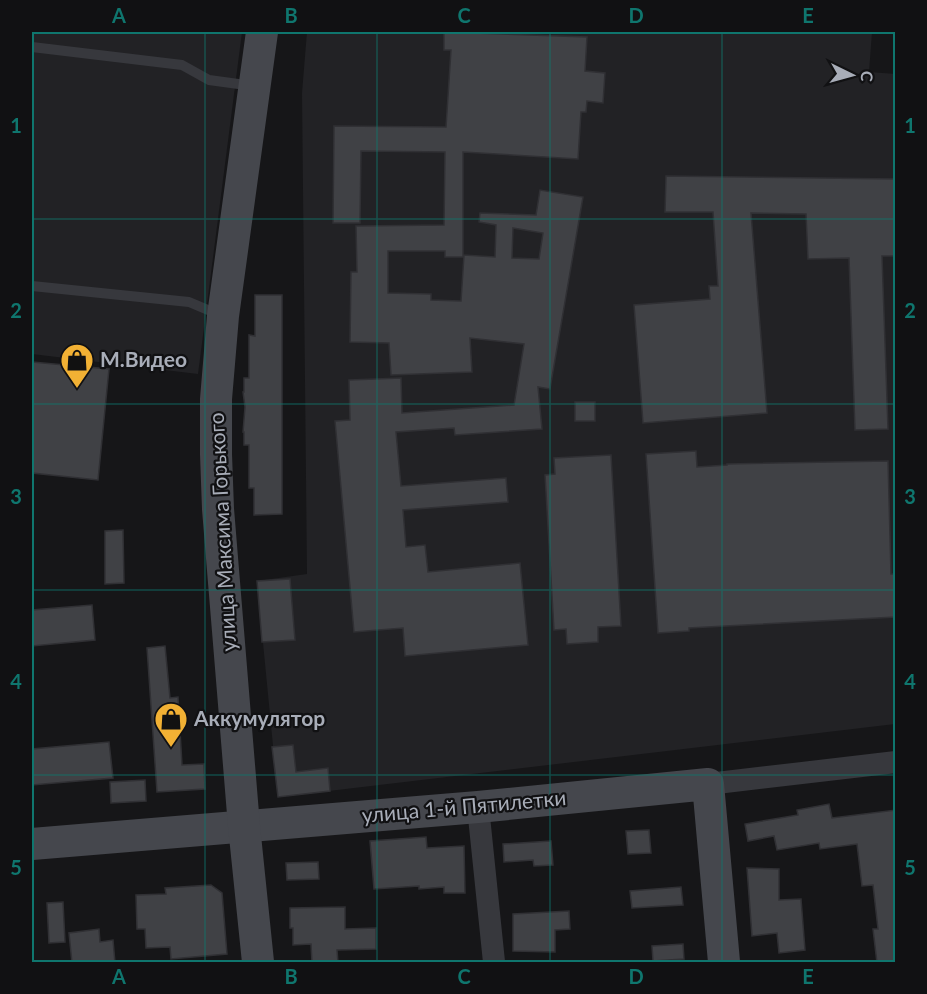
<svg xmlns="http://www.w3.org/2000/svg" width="927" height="994" viewBox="0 0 927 994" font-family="Lato,sans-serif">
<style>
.built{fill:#222225}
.building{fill:#404145;stroke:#303034;stroke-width:1.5;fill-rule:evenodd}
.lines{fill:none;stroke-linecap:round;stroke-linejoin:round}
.lane{stroke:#37383d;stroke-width:10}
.street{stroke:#37383d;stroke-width:22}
.secondary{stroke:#45474d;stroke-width:32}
.grid{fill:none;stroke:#0f766e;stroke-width:1.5;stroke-opacity:0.55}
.labels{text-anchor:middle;stroke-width:4.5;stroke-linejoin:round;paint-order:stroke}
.poi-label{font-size:21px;font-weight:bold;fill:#a8adb8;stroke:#111113;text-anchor:start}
.street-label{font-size:21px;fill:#a8adb8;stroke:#111113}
.neatline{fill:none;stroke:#0f766e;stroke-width:2}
.grid-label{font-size:20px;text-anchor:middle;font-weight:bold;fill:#0f766e}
</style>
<rect width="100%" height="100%" fill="#161618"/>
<g class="built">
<path d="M32,32H242L198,374L32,354Z"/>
<path d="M307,32H872L869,72L896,74L895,724L278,797L257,581L307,574L302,93Z"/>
</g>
<g class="building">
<path d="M444,32L587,37L585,71L605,73L603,103L587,101L586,112H581L578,159L463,152V257H445V251H388V293L431,294V300L461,301L464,255L495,257L496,225L479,222L480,213L536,215L540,190L583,197L550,389L538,387L542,429L455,435L454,428L396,432L401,486L506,478L508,502L403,510L406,547L425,545L428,572L520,563L528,645L405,656L403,628L354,632L335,421L350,420L349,380L401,378L402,413L514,405L524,344L470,338L472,372L391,375L389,343L350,342L351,272H357L356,226L444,225L445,152L361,151L360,223H333L334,126L446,127L451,50H444ZM513,228L543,233L539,259L512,258Z"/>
<path d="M666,176L896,179V256H882L888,429L855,430L849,258L808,259L806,214L751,213L767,413L643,423L634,305L710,299L709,286H718L713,212H665Z"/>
<path d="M255,295H282V514L254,515V488H249V445H244V432H243L245,407L243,392H244V378H249V335L255,336Z"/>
<path d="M32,362L109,369L98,480L32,473Z"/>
<rect x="575" y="402" width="20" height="19"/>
<path d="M696,451L697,467L727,465V464L888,461L891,574H896V617L689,628V631L658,633L646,454Z"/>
<path d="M611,455L621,626L598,627V642L567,644L566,629L554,630L545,475L555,474L554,458Z"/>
<path d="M123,530L124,583L105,584V531Z"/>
<path d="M290,579L295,640L262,642L257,581Z"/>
<path d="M92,605L95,640L32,646V610Z"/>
<path d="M165,646L170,698L178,697L182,765L204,764L205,789L157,792L147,648Z"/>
<path d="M109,742L113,778L32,785V749Z"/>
<path d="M293,745L296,772L328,768L330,791L278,797L272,747Z"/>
<path d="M145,780L146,801L111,803L110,782Z"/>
<path d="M829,804L832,818L896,810V961L877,963L873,929H878L873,885L862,886L857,844L820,849L819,843L777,850L774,836L748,841L745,824L798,815L797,810Z"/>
<path d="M649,830L651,853L628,854L626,831Z"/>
<path d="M426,837L427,848L464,846L465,893H444V887L419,889V886L374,889L370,841Z"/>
<path d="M551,841L553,865L534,866L533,860L504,862L503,844Z"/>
<path d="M318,862L319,879L287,880L286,863Z"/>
<path d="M747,868L779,869V900L801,899L805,950L779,953L777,933L752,936Z"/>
<path d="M211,885L222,893L227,954L171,959L170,947L146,948L145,929H137L136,895L166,894L165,888Z"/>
<path d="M681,887L683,905L632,908L630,891Z"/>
<path d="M63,902L65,942L49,943L47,903Z"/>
<path d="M345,907V929L376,928V949L337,950L338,963H312L311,944L293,945V928H290V908Z"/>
<path d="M569,911L570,929L555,930V952L513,951V914Z"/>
<path d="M99,929L100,942L113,940L115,963H72L69,933Z"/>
<path d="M683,944L684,959L653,961L652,946Z"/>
</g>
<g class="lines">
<g class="lane">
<path d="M32,47L182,65L209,80L253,86"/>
<path d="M32,286L189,302L220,315"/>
</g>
<g class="street">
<path d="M708,784L896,762"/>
<path d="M478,807L494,962"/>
</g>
<g class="secondary">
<path d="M32,844L478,807L708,784L724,962"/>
<path d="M258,962L244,826L218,509L216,454V399L223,316L262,32"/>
</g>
</g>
<path class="grid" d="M205,32V962M377,32V962M550,32V962M722,32V962M32,219H896M32,404H896M32,590H896M32,775H896"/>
<defs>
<symbol id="shop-pin" viewBox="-11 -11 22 30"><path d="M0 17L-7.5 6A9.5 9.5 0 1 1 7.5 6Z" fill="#f2b134" stroke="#111113"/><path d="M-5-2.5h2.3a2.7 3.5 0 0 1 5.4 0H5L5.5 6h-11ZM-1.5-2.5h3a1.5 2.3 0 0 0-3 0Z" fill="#111"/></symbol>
</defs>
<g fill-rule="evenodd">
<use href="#shop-pin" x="58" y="341" width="38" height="52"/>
<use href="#shop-pin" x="152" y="700" width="38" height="52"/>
</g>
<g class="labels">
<g class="poi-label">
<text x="100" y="367">М.Видео</text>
<text x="194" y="726">Аккумулятор</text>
</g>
<g class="street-label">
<text transform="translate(223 532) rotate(-93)" y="7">улица Максима Горького</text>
<text transform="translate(464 807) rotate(-5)" y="7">улица 1-й Пятилетки</text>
</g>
</g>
<rect width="927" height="994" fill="none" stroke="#111113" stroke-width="66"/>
<g transform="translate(852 75) rotate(95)" stroke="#111113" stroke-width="4.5" paint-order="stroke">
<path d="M0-4.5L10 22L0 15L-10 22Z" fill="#a8adb8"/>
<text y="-9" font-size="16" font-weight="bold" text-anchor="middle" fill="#a8adb8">С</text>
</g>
<rect x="33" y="33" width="861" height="928" class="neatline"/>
<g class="grid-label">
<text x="119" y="23">A</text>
<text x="291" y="23">B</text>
<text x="464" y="23">C</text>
<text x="636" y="23">D</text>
<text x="808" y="23">E</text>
<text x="16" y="133">1</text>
<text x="910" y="133">1</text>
<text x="16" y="318">2</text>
<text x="910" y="318">2</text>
<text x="16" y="504">3</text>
<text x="910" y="504">3</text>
<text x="16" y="689">4</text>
<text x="910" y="689">4</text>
<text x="16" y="875">5</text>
<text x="910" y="875">5</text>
<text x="119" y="984">A</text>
<text x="291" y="984">B</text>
<text x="464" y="984">C</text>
<text x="636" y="984">D</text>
<text x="808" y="984">E</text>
</g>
</svg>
